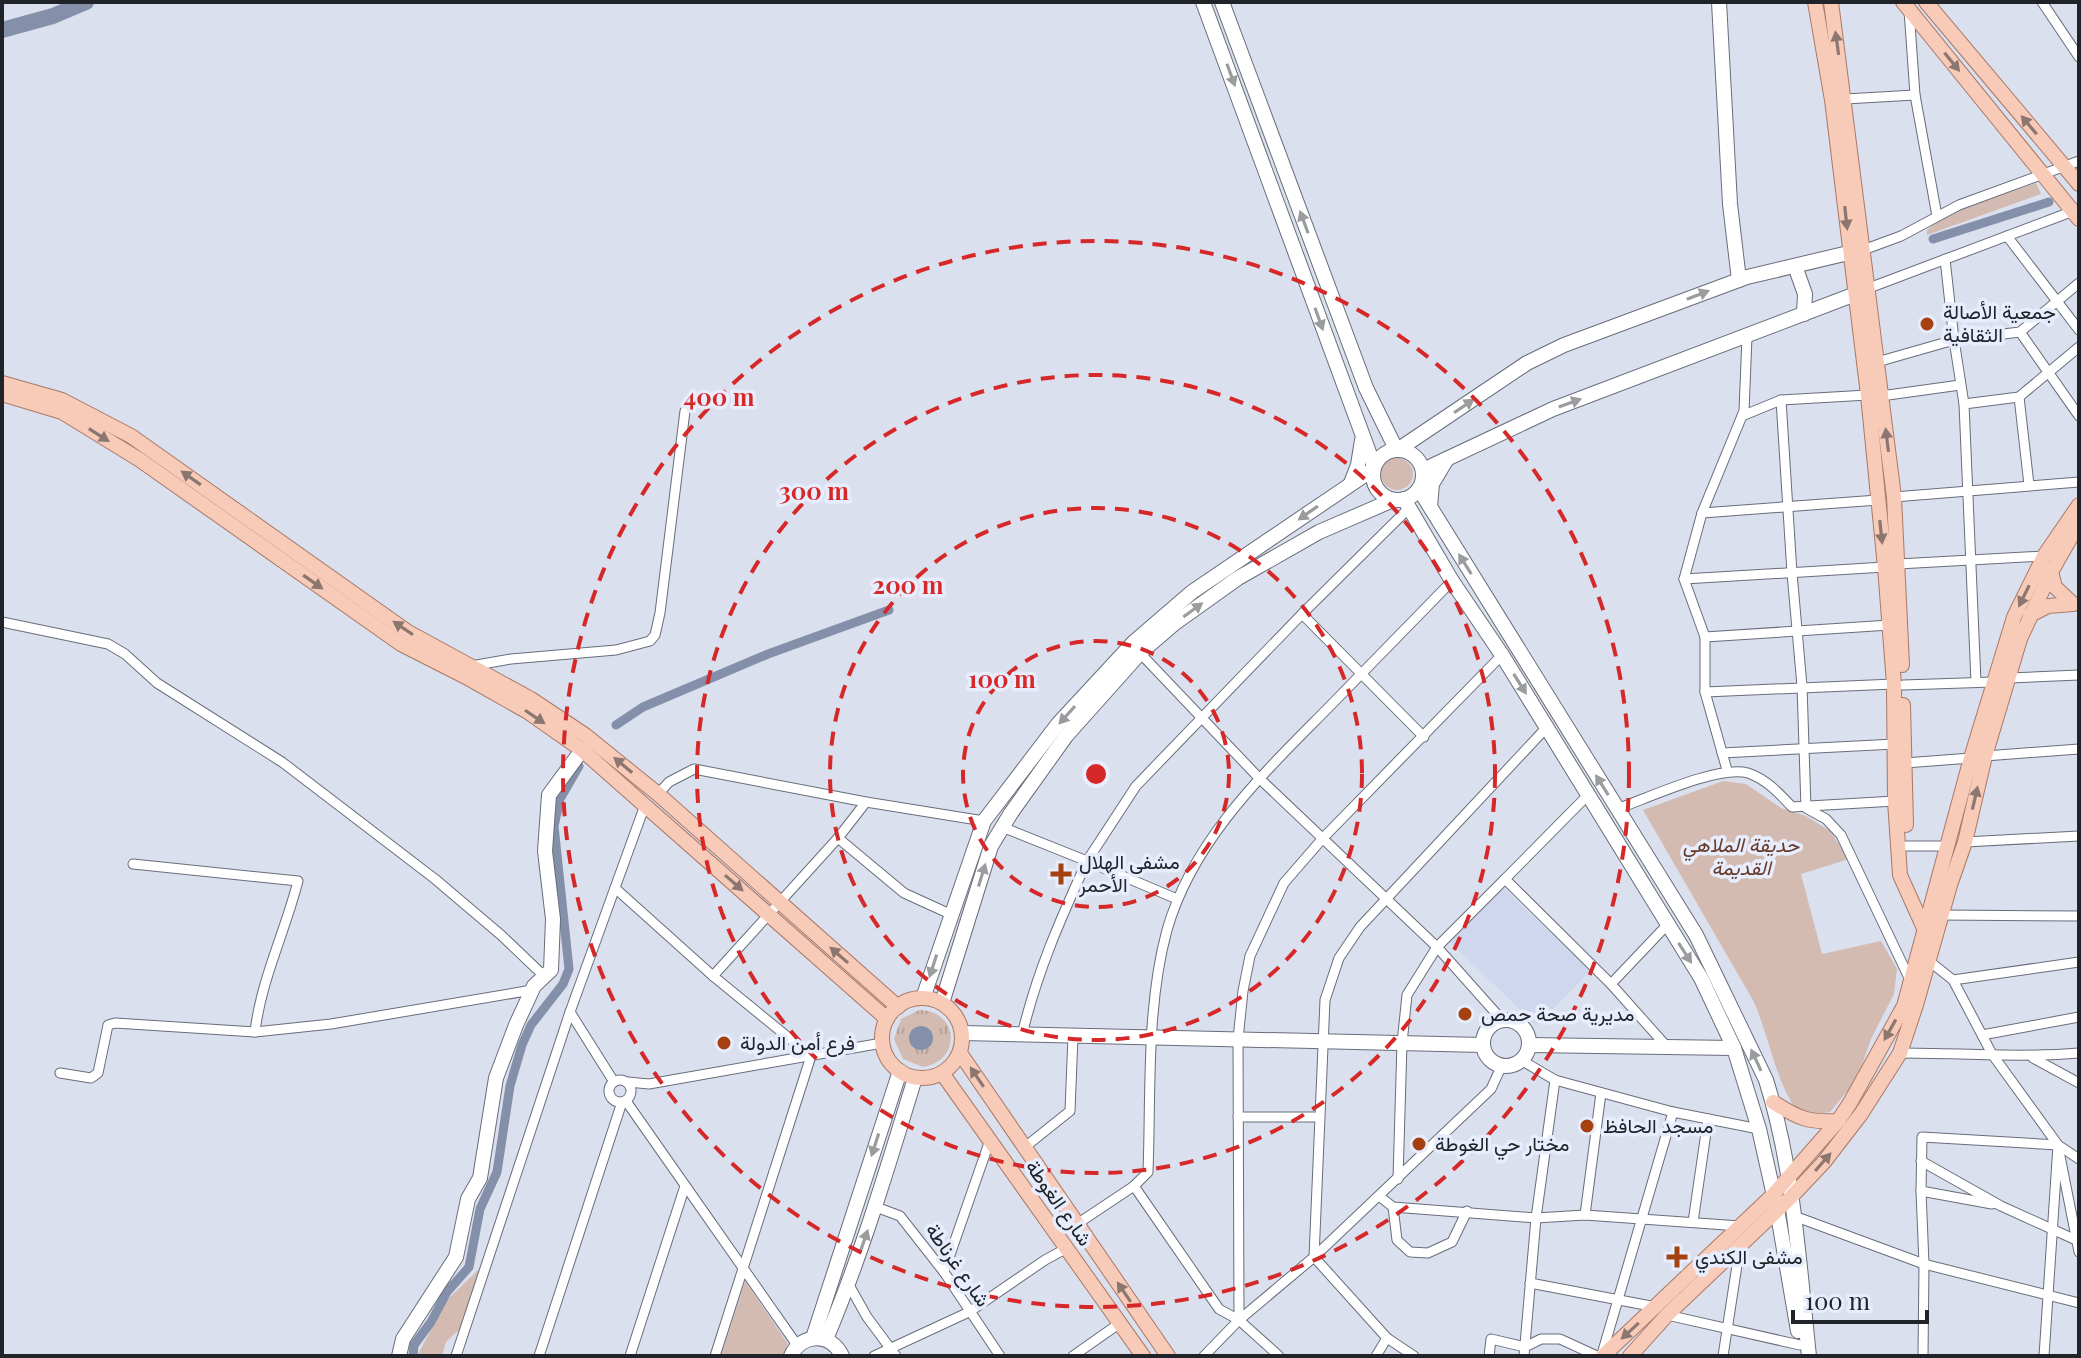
<svg xmlns="http://www.w3.org/2000/svg" width="2081" height="1358" viewBox="0 0 2081 1358" font-family="'Playfair Display',Vazirmatn,serif">
<style>
.built{fill:#ced7ed}
.grass{fill:url(#grass-tufts)}
.park{fill:#d3bbb2}
.water{fill:#8490aa}
.lines{fill:none;stroke-linecap:round;stroke-linejoin:round}
.canal{stroke:#8490aa;stroke-width:9}
.river{stroke:#8490aa;stroke-width:16}
.street-casing{stroke:#686d7a;stroke-width:11}
.secondary-casing{stroke:#686d7a;stroke-width:16}
.primary-casing{stroke:#a97866;stroke-width:16}
.street{stroke:#fff;stroke-width:9}
.secondary{stroke:#fff;stroke-width:14}
.primary{stroke:#f8cab8;stroke-width:14}
.oneway{fill:#8c7670}
.oneway2{fill:#9b9c9e}
.ring{fill:none;stroke:#d62828;stroke-width:4;stroke-dasharray:14 10}
.poi-dot{fill:#a54111;stroke:#e7edfc;stroke-width:3}
.labels{text-anchor:middle;stroke-width:7;stroke-linejoin:round;paint-order:stroke}
.poi-label{font-size:20px;fill:#202328;stroke:#e7edfc;text-anchor:start}
.park-label{font-size:20px;font-style:italic;fill:#663827;stroke:#e7edfc}
.street-label{font-size:20px;fill:#202328;stroke:#e7edfc}
.centre{fill:#d62828;stroke:#e7edfc;stroke-width:4}
.ring-label{font-size:24px;text-anchor:middle;font-weight:bold;fill:#d62828;stroke:#e7edfc;stroke-width:7;stroke-linejoin:round;paint-order:stroke}
</style>
<defs>
<pattern id="grass-tufts" width="24" height="20" patternUnits="userSpaceOnUse" patternTransform="scale(2)"><rect width="24" height="20" fill="#d3bbb2"/><path d="M3 7l-1-3M5 7V3M7 7l1-3M15 17l-1-3M17 17v-4M19 17l1-3" fill="none" stroke="#b5a099"/></pattern>
</defs>
<rect width="100%" height="100%" fill="#dae0ee"/>
<path class="built" d="M1503,887L1590,971L1537,1026L1449,941Z"/>
<path class="grass" d="M919,1010C959,1010 962,1061 923,1067L903,1059L894,1039L901,1019Z"/>
<g class="park">
<path d="M2036,183L2041,194L1927,235V230L1948,213Z"/>
<circle cx="1397" cy="474" r="16"/>
<path d="M1723,781L1746,784L1781,808L1806,816L1830,831L1849,859L1801,874L1822,954L1881,941L1897,969L1894,994L1871,1039L1862,1065L1849,1089L1830,1112L1815,1114L1797,1111C1774,1077 1770,1039 1754,1002L1643,810Z"/>
<path d="M478,1270L481,1273L463,1326L446,1342L442,1356H417L448,1299Z"/>
<path d="M745,1281L788,1344L782,1356H721Z"/>
</g>
<circle class="water" cx="921" cy="1038" r="12"/>
<g class="lines">
<g class="canal">
<path d="M1933,239L2049,202"/>
<path d="M616,725L643,707L768,654L889,610"/>
<path d="M413,1356L414,1345L431,1322L447,1292L469,1267L480,1209L497,1172L510,1086L522,1045L531,1025L563,984L569,969L554,826L560,799L579,766"/>
</g>
<path class="river" d="M2,30L53,16L86,2"/>
<defs>
<g id="street">
<path d="M2042,2L2079,57"/>
<path d="M1909,10L1915,95L1937,216"/>
<path d="M1845,99L1915,95"/>
<path d="M2007,236L2079,330"/>
<path d="M1863,250L1901,236L1959,205L2079,161"/>
<path d="M1945,259L1954,340L1964,404L1976,682"/>
<path d="M1869,288L2076,210"/>
<path d="M2020,332L2079,416"/>
<path d="M1877,362L1954,340L2020,332L2079,283"/>
<path d="M1881,396L1960,385"/>
<path d="M2019,397L2029,485"/>
<path d="M1781,400L1792,573L1802,686L1806,808L1826,819L1841,835L1911,982"/>
<path d="M1964,404L2019,397L2079,347"/>
<path d="M1742,416L1781,400L1868,395"/>
<path d="M1894,497L2079,482"/>
<path d="M1702,513L1878,500"/>
<path d="M1898,564L2044,556"/>
<path d="M1684,579L1885,567"/>
<path d="M1302,614L1424,737"/>
<path d="M2,622L108,644L125,654L157,683L282,762L435,879L501,935L544,976"/>
<path d="M1705,637L1890,625"/>
<path d="M1140,653L1259,778L1437,947L1502,1020"/>
<path d="M471,666L511,659L616,650L650,641L655,635L660,613L685,411"/>
<path d="M2009,678L2079,675"/>
<path d="M1903,685L1993,682"/>
<path d="M1705,692L1894,684"/>
<path d="M1722,753L1895,744"/>
<path d="M1985,756L2079,749"/>
<path d="M1905,763L1971,758"/>
<path d="M1727,770L1705,692V637L1684,579L1702,513L1744,411L1747,337"/>
<path d="M658,794L669,782L694,769L866,802L984,821"/>
<path d="M1617,809C1648,798 1718,765 1748,773C1766,779 1779,793 1792,807L1895,801"/>
<path d="M1002,827L1087,861L1136,786L1302,614L1409,508"/>
<path d="M838,838L904,893L950,914"/>
<path d="M1965,842L2079,836"/>
<path d="M1906,846H1949"/>
<path d="M133,864L298,881C285,932 261,980 255,1032"/>
<path d="M1505,879L1588,795"/>
<path d="M615,888L713,976L811,1056L715,1356"/>
<path d="M1941,915L2079,916"/>
<path d="M1929,961L1953,980L1992,1054L2058,1145L2079,1159"/>
<path d="M713,976L838,838L866,802"/>
<path d="M1953,980L2079,962"/>
<path d="M1611,984L1667,925"/>
<path d="M570,1012L614,1082"/>
<path d="M1022,1035C1037,972 1060,920 1087,861L1177,899"/>
<path d="M1982,1035L2079,1017"/>
<path d="M1900,1053C1960,1053 2020,1058 2079,1053"/>
<path d="M2033,1058L2079,1083"/>
<path d="M1521,1060L1555,1080L1673,1112L1759,1129"/>
<path d="M1502,1065L1491,1089L1314,1257L1325,1000L1339,958L1360,927L1547,727"/>
<path d="M60,1073L91,1078L98,1073L108,1025L115,1023L255,1032L331,1024L532,990"/>
<circle cx="620" cy="1091" r="11"/>
<path d="M628,1082L649,1084L882,1043"/>
<path d="M626,1101L797,1345"/>
<path d="M1238,1117H1319"/>
<path d="M1025,1147L1070,1111L1073,1036"/>
<path d="M2060,1156L2079,1252"/>
<path d="M1921,1161L2001,1206L2076,1240"/>
<path d="M1398,1179L1402,1043L1407,995L1437,947L1505,879L1611,984L1668,1048"/>
<path d="M1134,1186L1219,1309L1239,1320"/>
<path d="M1921,1191L1992,1204"/>
<path d="M1379,1196L1393,1207L1536,1218L1585,1215L1740,1226"/>
<path d="M876,1207L900,1216L944,1272L1000,1356"/>
<path d="M1393,1207L1397,1240L1410,1252L1428,1253L1452,1242L1467,1211"/>
<path d="M1585,1215L1601,1093"/>
<path d="M1794,1216L1924,1264L2079,1303"/>
<path d="M1693,1222L1708,1119"/>
<path d="M1077,1224L1134,1186L1148,1172C1151,1093 1146,1007 1167,930C1193,839 1264,773 1329,707C1370,665 1411,623 1452,581"/>
<path d="M944,1272L990,1140"/>
<path d="M1530,1283L1656,1307"/>
<path d="M849,1285L867,1317L896,1356"/>
<path d="M1667,1315L1800,1345"/>
<path d="M1602,1354L1673,1112"/>
<path d="M456,1356L570,1012L645,805"/>
<path d="M539,1356L622,1102"/>
<path d="M630,1356L685,1186"/>
<path d="M874,1356L969,1312L1045,1260L1067,1248"/>
<path d="M1073,1356L1120,1323"/>
<path d="M1204,1356L1239,1320L1314,1257L1387,1338"/>
<path d="M1279,1356L1239,1320L1238,1039L1243,991L1250,956L1284,883L1323,838L1502,655"/>
<path d="M1376,1356L1387,1338L1414,1356"/>
<path d="M1489,1356L1491,1339L1525,1347L1541,1339H1560L1597,1356"/>
<path d="M1524,1356L1536,1218L1555,1080"/>
<path d="M1723,1356L1740,1246"/>
<path d="M1923,1356L1924,1264L1921,1191L1922,1137L2058,1145"/>
<path d="M2044,1356L2058,1145"/>
</g>
<g id="secondary">
<path d="M1203,2L1374,466"/>
<path d="M1222,2L1366,388L1396,449"/>
<path d="M1719,2L1730,204L1739,280"/>
<path d="M1795,266L1805,294L1804,314"/>
<path d="M1399,449L1527,363L1564,345L1747,277L1861,250"/>
<circle cx="1398" cy="475" r="25"/>
<path d="M1423,470L1553,409L1866,290"/>
<path d="M1351,483L1358,465L1362,440"/>
<path d="M1419,489L1696,935L1766,1080C1794,1169 1799,1264 1809,1356"/>
<path d="M1404,499L1452,581L1502,655L1701,978L1734,1048L1759,1129L1777,1209L1798,1331"/>
<path d="M1430,506L1432,484L1447,459"/>
<path d="M923,998L984,821L1058,724L1134,642L1192,592L1372,470"/>
<path d="M942,1003L991,846L1011,813L1066,736L1140,653L1175,623L1238,578L1319,532L1393,500"/>
<circle cx="1506" cy="1043" r="23"/>
<path d="M962,1033L1483,1045"/>
<path d="M1529,1045L1734,1048"/>
<path d="M813,1338L900,1071"/>
<path d="M826,1339C862,1254 888,1166 915,1078"/>
<path d="M399,1356L403,1339L456,1257L468,1199L480,1178L496,1078L516,1025L534,986L551,970L553,919L545,851L549,795L582,750"/>
<path d="M791,1356C801,1333 831,1332 842,1356"/>
</g>
<g id="primary">
<path d="M1815,2L1832,100L1868,395L1885,567L1894,684L1895,801L1900,875L1927,935"/>
<path d="M1831,2L1894,497L1902,665"/>
<path d="M1903,2L2079,219"/>
<path d="M1926,2L2079,184"/>
<path d="M2,383L62,400L131,436L408,632L531,699L585,735L658,794L898,1007"/>
<path d="M2,394L62,412L140,460L401,644L466,677L528,712L582,750L887,1019"/>
<path d="M2051,572L2055,587L2073,604"/>
<path d="M2030,615L2048,606L2073,604"/>
<path d="M1903,705L1906,825"/>
<circle cx="922" cy="1038" r="40"/>
<path d="M960,1053L1168,1356"/>
<path d="M942,1073L1143,1356"/>
<path d="M1773,1102C1798,1118 1808,1123 1838,1121"/>
<path d="M1603,1356L1773,1195L1838,1121L1850,1103L1904,1006L1971,758L2014,617L2044,556L2079,505"/>
<path d="M1630,1356L1667,1315L1791,1197L1824,1162L1861,1114L1900,1053L1916,1005L1950,885L1965,842L1985,756L2020,639L2051,572L2079,523"/>
</g>
</defs>
<use href="#street" class="street-casing"/>
<use href="#secondary" class="secondary-casing"/>
<use href="#primary" class="primary-casing"/>
<use href="#street" class="street"/>
<use href="#secondary" class="secondary"/>
<use href="#primary" class="primary"/>
</g>
<defs><path id="oneway-solid" d="M-6-.8H1V-3.2L6.5 0L1 3.2V.8H-6Z" transform="scale(2)"/></defs>
<g class="oneway">
<use href="#oneway-solid" transform="translate(1837 43) rotate(-98)"/>
<use href="#oneway-solid" transform="translate(1952 62) rotate(51)"/>
<use href="#oneway-solid" transform="translate(2029 125) rotate(-130)"/>
<use href="#oneway-solid" transform="translate(1846 218) rotate(84)"/>
<use href="#oneway-solid" transform="translate(99 435) rotate(32)"/>
<use href="#oneway-solid" transform="translate(1887 440) rotate(-97)"/>
<use href="#oneway-solid" transform="translate(191 478) rotate(-145)"/>
<use href="#oneway-solid" transform="translate(1881 532) rotate(84)"/>
<use href="#oneway-solid" transform="translate(313 582) rotate(35)"/>
<use href="#oneway-solid" transform="translate(2024 596) rotate(116)"/>
<use href="#oneway-solid" transform="translate(403 628) rotate(-146)"/>
<use href="#oneway-solid" transform="translate(535 717) rotate(34)"/>
<use href="#oneway-solid" transform="translate(623 765) rotate(-140)"/>
<use href="#oneway-solid" transform="translate(1975 798) rotate(-77)"/>
<use href="#oneway-solid" transform="translate(734 883) rotate(41)"/>
<use href="#oneway-solid" transform="translate(839 955) rotate(-139)"/>
<use href="#oneway-solid" transform="translate(1890 1030) rotate(119)"/>
<use href="#oneway-solid" transform="translate(977 1077) rotate(-124)"/>
<use href="#oneway-solid" transform="translate(1823 1162) rotate(-49)"/>
<use href="#oneway-solid" transform="translate(1124 1292) rotate(-124)"/>
<use href="#oneway-solid" transform="translate(1630 1331) rotate(137)"/>
</g>
<g class="oneway2">
<use href="#oneway-solid" transform="translate(1231 75) rotate(70)"/>
<use href="#oneway-solid" transform="translate(1304 222) rotate(-110)"/>
<use href="#oneway-solid" transform="translate(1698 295) rotate(-21)"/>
<use href="#oneway-solid" transform="translate(1319 319) rotate(70)"/>
<use href="#oneway-solid" transform="translate(1570 403) rotate(-20)"/>
<use href="#oneway-solid" transform="translate(1464 406) rotate(-34)"/>
<use href="#oneway-solid" transform="translate(1308 513) rotate(145)"/>
<use href="#oneway-solid" transform="translate(1465 564) rotate(-122)"/>
<use href="#oneway-solid" transform="translate(1193 610) rotate(-36)"/>
<use href="#oneway-solid" transform="translate(1520 684) rotate(58)"/>
<use href="#oneway-solid" transform="translate(1067 715) rotate(132)"/>
<use href="#oneway-solid" transform="translate(1602 785) rotate(-122)"/>
<use href="#oneway-solid" transform="translate(982 875) rotate(-73)"/>
<use href="#oneway-solid" transform="translate(1685 953) rotate(57)"/>
<use href="#oneway-solid" transform="translate(933 966) rotate(108)"/>
<use href="#oneway-solid" transform="translate(1756 1060) rotate(-115)"/>
<use href="#oneway-solid" transform="translate(875 1145) rotate(108)"/>
<use href="#oneway-solid" transform="translate(864 1241) rotate(-71)"/>
</g>
<g class="ring">
<circle cx="1096" cy="774" r="133"/>
<circle cx="1096" cy="774" r="266"/>
<circle cx="1096" cy="774" r="399"/>
<circle cx="1096" cy="774" r="533"/>
</g>
<g class="poi-dot">
<circle cx="1927" cy="324" r="8"/>
<path d="M1057 862h8v8h8v8h-8v8h-8v-8h-8v-8h8z"/>
<circle cx="1465" cy="1014" r="8"/>
<circle cx="724" cy="1043" r="8"/>
<circle cx="1587" cy="1126" r="8"/>
<circle cx="1419" cy="1144" r="8"/>
<path d="M1673 1245h8v8h8v8h-8v8h-8v-8h-8v-8h8z"/>
</g>
<g class="labels">
<g class="poi-label">
<text x="1943" y="319">جمعية الأصالة<tspan x="1943" dy="23">الثقافية</tspan></text>
<text x="1079" y="869">مشفى الهلال<tspan x="1079" dy="23">الأحمر</tspan></text>
<text x="1481" y="1021">مديرية صحة حمص</text>
<text x="740" y="1050">فرع أمن الدولة</text>
<text x="1603" y="1133">مسجد الحافظ</text>
<text x="1435" y="1151">مختار حي الغوطة</text>
<text x="1695" y="1264">مشفى الكندي</text>
</g>
<g class="park-label">
<text x="1741" y="852">حديقة الملاهي<tspan x="1741" dy="23">القديمة</tspan></text>
</g>
<g class="street-label">
<text transform="translate(1059 1203) rotate(55)" y="7">شارع الغوطة</text>
<text transform="translate(958 1265) rotate(55)" y="7">شارع غرناطة</text>
</g>
</g>
<circle cx="1096" cy="774" r="12" class="centre"/>
<g class="ring-label">
<text x="719" y="406">400 m</text>
<text x="814" y="500">300 m</text>
<text x="908" y="594">200 m</text>
<text x="1002" y="688">100 m</text>
</g>
<rect width="2081" height="1358" fill="none" stroke="#202328" stroke-width="8"/>
<path d="M1793 1310v12h134v-12" fill="none" stroke="#202328" stroke-width="4"/>
<text x="1805" y="1310" font-size="24" fill="#202328" stroke="#e7edfc" stroke-width="6" paint-order="stroke">100 m</text>
</svg>
